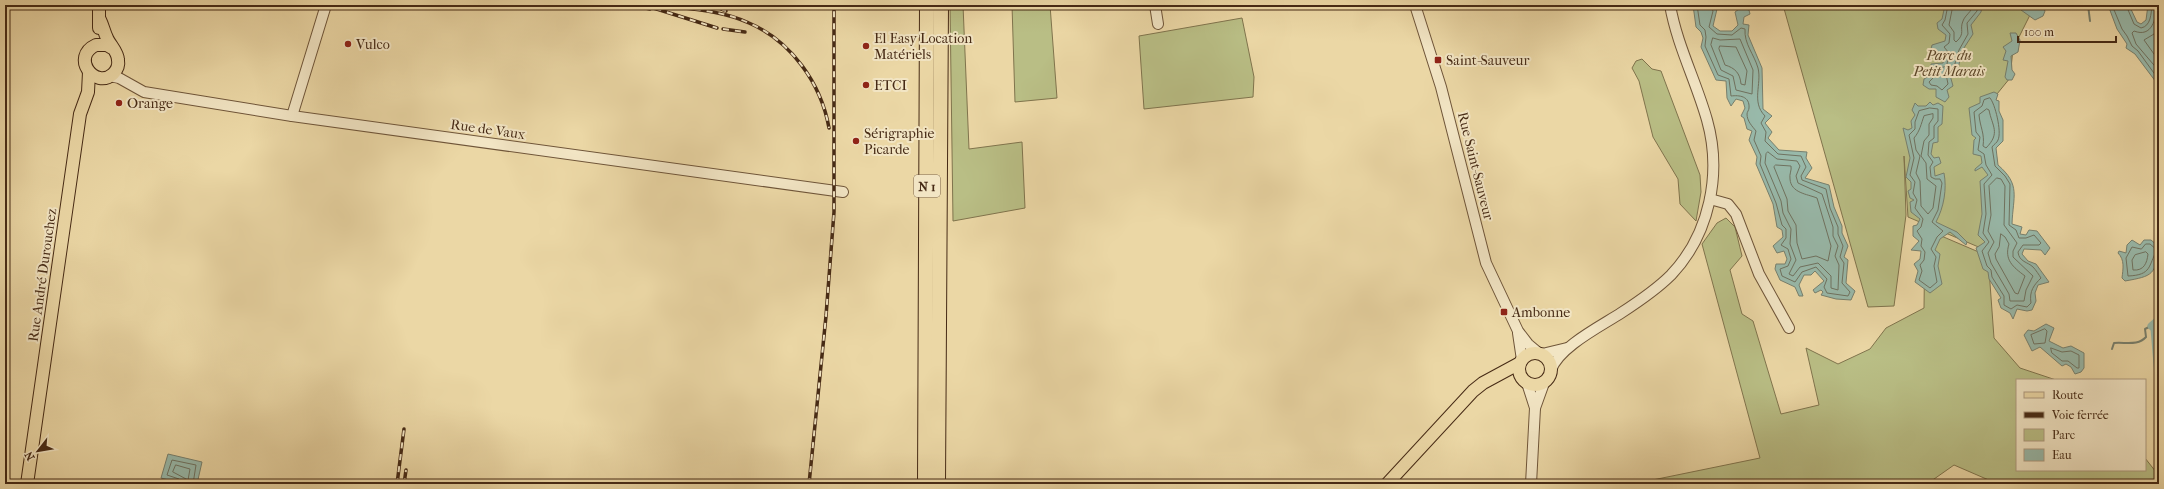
<svg xmlns="http://www.w3.org/2000/svg" width="2164" height="489" viewBox="0 0 2164 489" font-family="'IM FELL French Canon',serif">
<style>
.green{fill:#b9be85;stroke:#80744d}
.water{fill:#98b9aa;stroke:#77806e}
.lines{fill:none;stroke-linecap:round;stroke-linejoin:round}
.shore{stroke:#6f7260;stroke-width:1}
.stream{stroke:#77806e;stroke-width:2}
.canal{stroke:#98b9aa;stroke-width:7}
.minor-casing{stroke:#6f5539;stroke-width:12}
.major-casing{stroke:#462a15;stroke-width:14}
.highway-casing{stroke:#462a15;stroke-width:16}
.minor{stroke:#f2e5c4;stroke-width:10}
.major{stroke:#ebd7a5;stroke-width:12}
.highway{stroke:#ebd7a5;stroke-width:14}
.rail-casing{stroke:#462a15;stroke-width:3.5}
.rail{stroke:#f2e5c4;stroke-width:2;stroke-dasharray:6;stroke-linecap:butt}
.poi-dot{fill:#8f2418;stroke:#f2e5c4;stroke-width:1.5}
.labels{text-anchor:middle;stroke-width:4;stroke-linejoin:round;paint-order:stroke}
.shield{fill:#f2e5c4;stroke:#7a624a;stroke-width:1}
.shield-label{font-size:13px;font-weight:bold;fill:#462a15}
.poi-label{font-size:14px;fill:#462a15;stroke:#f2e5c4;text-anchor:start}
.park-label{font-size:14px;font-style:italic;fill:#5d482b;stroke:#f2e5c4}
.street-label{font-size:14px;fill:#462a15;stroke:#f2e5c4}
</style>
<rect width="100%" height="100%" fill="#ebd7a5"/>
<filter id="stains"><feTurbulence type="fractalNoise" baseFrequency=".005" numOctaves="4"/><feColorMatrix values="0 0 0 0 .2 0 0 0 0 .09 0 0 0 0 .02 0 0 0 .5 -.17"/></filter>
<radialGradient id="worn" r=".72"><stop offset=".6" stop-color="#630" stop-opacity="0"/><stop offset="1" stop-color="#630" stop-opacity=".3"/></radialGradient>
<g class="green">
<path d="M950,5H963L969,149L1022,142L1025,208L953,221Z"/>
<path d="M1012,5H1050L1057,98L1015,102Z"/>
<path d="M1783,5H2035L2013,49L2010,78L1984,110L2002,257L1908,217L1904,156L1906,215L1894,306L1868,307Z"/>
<path d="M1242,18L1254,77L1253,97L1144,109L1139,36Z"/>
<path d="M1642,59L1652,69L1661,71L1700,175L1701,192L1696,221L1680,204L1678,179L1653,137L1639,81L1632,68L1636,61Z"/>
<path d="M1726,218L1735,227L1742,256L1730,270L1742,314L1753,321L1781,414L1819,405L1806,348L1838,364L1870,349L1886,328L1924,308L1925,229L1988,256L1994,338L2020,368L2056,380H2017V470H2145V458L2156,472V484H1994L1991,481L1954,465L1927,484H1633L1760,458L1702,244L1717,223Z"/>
</g>
<g class="water">
<path d="M1693,5H1712L1717,9L1713,26L1720,31H1732L1738,25L1735,12L1742,7V5H1746L1745,9L1749,10L1750,14L1744,17L1743,24L1749,25L1748,35L1762,68L1763,109L1772,116L1765,123L1772,132L1768,138L1779,150L1807,152L1806,158L1812,168L1805,178L1829,185L1834,207L1842,226V233L1848,246L1844,257L1848,260L1846,283L1855,291L1851,300L1836,299L1821,295L1823,292L1821,290L1815,293L1813,290L1824,281L1815,271L1811,275H1804L1799,285L1803,296H1799L1795,287L1780,280L1775,269L1776,264H1785L1787,259L1784,251L1777,253L1773,246L1783,237L1782,230L1777,227L1773,204L1756,164L1757,157L1749,140L1752,131L1747,129L1744,118L1741,116L1745,108L1743,101L1736,99L1731,106L1727,98L1726,81L1716,80L1701,47L1703,38L1701,32L1696,27Z"/>
<path d="M1945,5H1982L1981,12L1971,25L1973,34L1962,51L1958,69L1950,75L1953,86L1947,90L1949,97L1945,102L1936,97V89H1929L1923,85L1924,79L1931,75V64L1943,63L1945,53L1937,56L1931,49L1932,45L1945,41L1946,35L1938,29L1937,23L1942,19Z"/>
<path d="M2020,5H2042L2045,11L2043,16L2035,20L2021,10Z"/>
<path d="M2108,5H2129L2137,22L2141,24L2146,20L2148,5H2159V86L2135,54L2126,48L2127,44L2117,29Z"/>
<path d="M2010,33H2016L2020,40L2018,52L2011,56L2012,70L2015,74L2012,80H2007L2005,77L2008,61L2003,60L2006,51L2003,47L2012,41Z"/>
<path d="M1994,92L1998,94L1996,100L1999,101V111L2003,120V141L1996,148L1998,165C2021,185 2013,196 2012,224L2022,227L2020,234L2026,235L2029,230L2037,231L2050,248L2045,255L2041,250L2024,249L2022,254L2028,261L2036,264L2049,282L2038,285L2035,293L2036,301L2032,310L2027,311L2017,309L2013,319L2010,313L2001,308L1998,300L2001,298L1989,279L1988,272L1983,269L1976,248L1985,242L1978,235L1982,214L1980,181L1988,175L1982,167L1975,171V169L1982,163L1981,156L1973,154L1974,140L1976,138L1972,135L1969,108L1980,103V97Z"/>
<path d="M1930,102L1933,105L1938,103L1943,106L1942,124L1938,127V142L1933,143L1931,154L1934,158L1939,157L1941,163L1934,167L1935,176L1944,173C1947,189 1944,207 1936,222L1957,232L1967,242L1966,245L1950,232L1940,239L1935,250L1940,254L1938,266L1942,284L1930,293L1915,282L1918,271L1914,264L1920,259L1921,251L1911,250L1919,241L1913,236V226L1917,225L1920,219L1911,212L1910,202L1914,200L1910,198L1908,191L1911,189V182L1906,177L1910,158L1903,128L1908,130L1912,128L1911,121L1915,115L1912,110L1915,103L1918,106H1926Z"/>
<path d="M2132,240L2140,245L2144,240H2151L2158,246C2156,275 2153,276 2125,281L2122,278C2123,269 2125,260 2118,253L2119,251L2126,253L2127,245Z"/>
<path d="M2046,324L2054,328L2049,341L2063,348L2071,346L2084,353V368L2081,372L2075,374L2071,367L2066,364L2062,366L2040,347L2032,351L2024,335L2028,330L2034,331Z"/>
<path d="M168,454L202,462L197,484H184L161,478Z"/>
</g>
<g class="lines">
<g class="shore">
<path d="M1697,5L1700,25L1705,30L1706,37L1705,46L1718,75L1729,79L1731,96C1739,95 1750,96 1749,108C1749,110 1747,112 1747,114C1747,121 1752,126 1756,131L1754,140L1761,156L1760,164L1776,203L1782,225L1786,229V238L1781,245L1788,249L1791,259L1788,266L1780,269L1782,276L1795,282L1802,272L1816,267L1827,279L1824,287L1827,293L1848,296L1850,292L1842,283L1844,263L1840,257L1843,246L1838,234V227L1830,208L1826,189L1802,180L1801,176L1806,167L1801,156L1778,154L1765,141L1766,132L1761,123L1765,116C1751,102 1762,84 1758,68C1754,54 1744,44 1745,29L1741,28L1732,35L1717,34L1709,27L1713,11L1710,5"/>
<path d="M1948,5L1945,20L1942,25L1950,34L1949,43L1944,47L1949,53L1947,64L1944,67L1936,68L1934,77L1929,82L1931,85L1937,86L1942,90L1948,84L1946,74L1954,67L1959,50L1968,34L1967,23L1977,11L1978,5"/>
<path d="M1953,5L1949,25L1954,32V40L1956,42C1966,33 1959,30 1963,21C1965,15 1972,12 1973,5"/>
<path d="M2112,5L2122,29L2127,36L2132,46L2138,51L2159,80"/>
<path d="M2126,5L2134,24L2141,28C2151,26 2151,14 2152,5"/>
<path d="M2157,5C2156,19 2152,38 2134,31L2132,33L2136,44L2159,71"/>
<path d="M2159,27L2154,34L2144,40L2159,61"/>
<path d="M1713,38L1720,40L1740,39L1753,70L1752,94L1736,90L1733,76L1721,70L1711,45Z"/>
<path d="M1720,46L1736,47L1747,71L1745,85L1741,84C1740,73 1735,68 1725,65L1719,49Z"/>
<path d="M1990,98C1995,103 2002,132 1998,140C1997,143 1994,144 1992,147L1995,166L2005,176L2010,184L2009,225L2016,230L2019,238H2026L2034,235L2041,243L2039,245H2023L2018,252C2019,262 2028,262 2033,267C2036,270 2039,275 2041,278C2034,285 2029,291 2031,303L2027,307L2017,305L2011,309L2004,305V296L1992,277L1991,270L1987,266L1982,251L1989,242L1983,233L1986,214L1984,184L1992,175L1986,165L1984,154L1978,150L1980,137L1976,132L1974,112L1982,106L1984,100Z"/>
<path d="M1930,108L1938,109V121L1934,126V138L1929,142L1928,155L1933,162L1930,167L1931,177L1935,179H1940L1942,183L1938,210L1932,222L1943,231L1937,237L1931,249L1936,257L1934,266L1937,282L1930,288L1919,280L1922,271L1920,265L1924,260L1925,252L1921,246L1922,239L1917,231L1921,227L1923,219L1915,208L1917,200L1913,193L1915,182L1910,175L1914,158L1909,135L1915,129V122L1919,111Z"/>
<path d="M1987,109L1989,110C1992,126 2001,133 1986,148L1983,146C1985,134 1980,127 1979,115Z"/>
<path d="M1933,114V118L1929,124V135L1924,141L1921,156L1926,163L1927,179L1936,186L1933,208L1928,214L1921,206L1920,181L1916,173L1920,156L1916,150L1914,138C1920,131 1921,124 1924,116Z"/>
<path d="M1768,152L1777,159L1797,161L1800,166L1796,176L1798,183L1822,194L1833,227V236L1838,246L1835,256L1839,265L1838,290L1831,288V276L1818,263L1800,267L1793,276L1789,274L1796,260L1790,244L1791,229L1783,213L1781,201L1765,163L1766,154Z"/>
<path d="M1776,165L1791,166C1792,170 1789,174 1790,179C1791,193 1807,194 1817,198L1831,246L1828,261L1816,256L1802,259L1797,243L1796,225L1788,211L1787,199L1774,167Z"/>
<path d="M1997,178L2001,179L2005,186L2004,225L2017,243L2013,251V257L2033,276L2026,290L2024,301H2010L2009,294L1991,263L1988,253L1994,242L1988,231L1991,215L1989,186Z"/>
<path d="M2001,234L2005,237L2009,244C2004,260 2013,267 2025,276L2018,294L2015,293L1996,259L1995,254L1999,247Z"/>
<path d="M2146,244H2150L2157,250C2148,266 2152,275 2128,276L2126,258L2132,247L2141,249Z"/>
<path d="M2146,252L2148,254C2147,263 2144,271 2133,270L2132,260L2135,255Z"/>
<path d="M2045,329L2047,331L2045,343L2034,344L2031,335Z"/>
<path d="M2051,348L2062,352L2071,351L2079,355V368H2077L2068,361H2062L2052,353Z"/>
<path d="M176,465L190,469L188,480L173,472Z"/>
<path d="M181,484L179,479L167,475L172,460L196,465L193,484"/>
</g>
<g class="stream">
<path d="M2088,5L2090,21"/>
<path d="M2112,349L2114,343C2126,342 2138,346 2146,337L2145,329L2151,326"/>
</g>
<path class="canal" d="M2159,319L2151,326L2154,329L2159,388"/>
<defs>
<g id="minor">
<path d="M1155,5L1158,24"/>
<path d="M1415,5L1441,87L1486,263L1518,331L1528,344L1540,354"/>
<path d="M110,76L119,78L144,92L292,116L843,192"/>
<path d="M292,116L326,5"/>
<path d="M1710,199L1728,204L1736,214L1759,274L1789,328"/>
<path d="M1518,333L1522,360"/>
<path d="M1542,354L1567,348"/>
<path d="M1551,370C1559,347 1601,326 1621,313C1638,302 1656,290 1671,275C1710,234 1722,173 1707,120C1696,81 1677,45 1670,5"/>
<path d="M1527,383L1535,408"/>
<path d="M1531,484L1535,408L1544,383"/>
</g>
<g id="major">
<path d="M100,20C103,26 104,32 107,38C110,45 118,52 118,60C119,65 117,70 113,74C95,90 70,57 96,45H107L112,48"/>
<path d="M99,28V5"/>
<circle cx="1535" cy="369" r="16"/>
<path d="M27,484L80,114L88,92L89,72"/>
<path d="M1387,484L1473,391L1483,383L1520,363"/>
</g>
<g id="highway">
<path d="M925,484L927,5"/>
<path d="M938,484L941,5"/>
</g>
</defs>
<use href="#minor" class="minor-casing"/>
<use href="#major" class="major-casing"/>
<use href="#highway" class="highway-casing"/>
<use href="#minor" class="minor"/>
<use href="#major" class="major"/>
<use href="#highway" class="highway"/>
<defs>
<g id="rail">
<path d="M631,5L650,9"/>
<path d="M644,5L717,28"/>
<path d="M659,5C689,9 721,10 749,23C791,41 821,83 829,128"/>
<path d="M711,5L726,11"/>
<path d="M723,29L745,32"/>
<path d="M397,484L404,429"/>
<path d="M404,484L406,470"/>
<path d="M809,484L826,316L834,212V5"/>
</g>
</defs>
<use href="#rail" class="rail-casing"/>
<use href="#rail" class="rail"/>
</g>
<g class="poi-dot">
<circle cx="348" cy="44" r="4"/>
<circle cx="866" cy="46" r="4"/>
<rect x="1434" y="56" width="8" height="8" rx="2"/>
<circle cx="866" cy="85" r="4"/>
<circle cx="119" cy="103" r="4"/>
<circle cx="856" cy="141" r="4"/>
<rect x="1500" y="308" width="8" height="8" rx="2"/>
</g>
<g class="labels">
<rect class="shield" x="914" y="175" width="26" height="22" rx="3"/>
<g class="shield-label">
<text x="927" y="191">N 1</text>
</g>
<g class="poi-label">
<text x="874" y="43">El Easy Location<tspan x="874" dy="16">Matériels</tspan></text>
<text x="356" y="49">Vulco</text>
<text x="1446" y="65">Saint-Sauveur</text>
<text x="874" y="90">ETCI</text>
<text x="127" y="108">Orange</text>
<text x="864" y="138">Sérigraphie<tspan x="864" dy="16">Picarde</tspan></text>
<text x="1512" y="317">Ambonne</text>
</g>
<g class="park-label">
<text x="1949" y="60">Parc du<tspan x="1949" dy="16">Petit Marais</tspan></text>
</g>
<g class="street-label">
<text transform="translate(488 129) rotate(8)" y="5">Rue de Vaux</text>
<text transform="translate(1476 166) rotate(76)" y="5">Rue Saint-Sauveur</text>
<text transform="translate(42 275) rotate(-82)" y="5">Rue André Durouchez</text>
</g>
</g>
<rect width="2164" height="489" fill="none" stroke="#ebd7a5" stroke-width="20"/>
<rect x="6" y="6" width="2152" height="477" fill="none" stroke="#462a15" stroke-width="2"/>
<rect x="10" y="10" width="2144" height="469" fill="none" stroke="#462a15"/>
<rect x="2016" y="379" width="130" height="92" fill="#f2e5c4" stroke="#ad9a7e"/>
<rect x="2024" y="392" width="20" height="6" fill="#ebd7a5" stroke="#ad9a7e"/>
<text x="2052" y="399" font-size="12" fill="#462a15">Route</text>
<rect x="2024" y="412" width="20" height="6" fill="#462a15" stroke="#ad9a7e"/>
<text x="2052" y="419" font-size="12" fill="#462a15">Voie ferrée</text>
<rect x="2024" y="429" width="20" height="12" fill="#b9be85" stroke="#ad9a7e"/>
<text x="2052" y="439" font-size="12" fill="#462a15">Parc</text>
<rect x="2024" y="449" width="20" height="12" fill="#98b9aa" stroke="#ad9a7e"/>
<text x="2052" y="459" font-size="12" fill="#462a15">Eau</text>
<g transform="translate(38 451) rotate(239)" stroke="#f2e5c4" stroke-width="3" paint-order="stroke">
<path d="M0-3L7 15L0 10L-7 15Z" fill="#462a15"/>
<text y="-6" font-size="11" font-weight="bold" text-anchor="middle" fill="#462a15">N</text>
</g>
<path d="M2018 36v6h98v-6" fill="none" stroke="#462a15" stroke-width="2"/>
<text x="2024" y="36" font-size="12" fill="#462a15" stroke="#f2e5c4" stroke-width="3" paint-order="stroke">100 m</text>
<rect width="100%" height="100%" filter="url(#stains)"/>
<rect width="100%" height="100%" fill="url(#worn)"/>
</svg>
